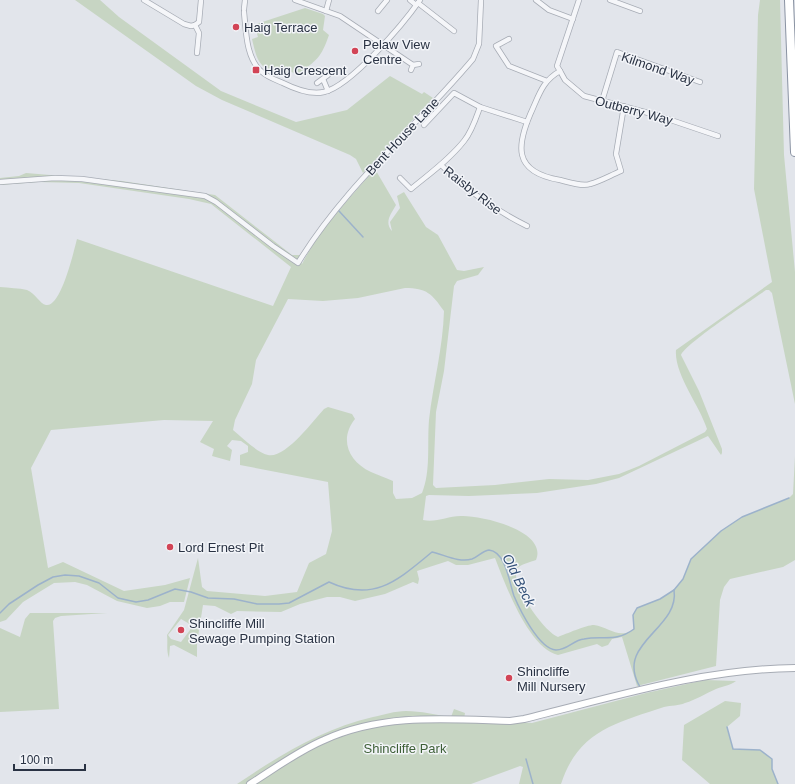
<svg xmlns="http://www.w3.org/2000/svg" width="795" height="784" viewBox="0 0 795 784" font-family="Arial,sans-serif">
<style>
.green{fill:#c7d5c3;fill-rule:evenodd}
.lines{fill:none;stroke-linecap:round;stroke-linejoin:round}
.stream{stroke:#9cb2cb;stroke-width:1.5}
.minor-casing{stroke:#a7acb5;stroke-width:6}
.secondary-casing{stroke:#a7acb5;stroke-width:8}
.motorway-casing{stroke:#8992a2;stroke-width:10}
.minor{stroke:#f5f6f9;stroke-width:4.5}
.secondary{stroke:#fff;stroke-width:6}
.motorway{stroke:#fff;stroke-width:8}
.poi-dot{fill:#d24456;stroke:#f2f4f8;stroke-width:1.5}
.labels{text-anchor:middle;stroke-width:3;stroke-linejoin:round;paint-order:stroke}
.poi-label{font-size:13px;fill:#293243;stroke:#f2f4f8;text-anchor:start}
.street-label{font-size:13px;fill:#293243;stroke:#f2f4f8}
.park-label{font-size:13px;fill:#3d5f36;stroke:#f2f4f8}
.water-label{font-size:14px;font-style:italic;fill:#325078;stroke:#f2f4f8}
</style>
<rect width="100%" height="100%" fill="#e2e5eb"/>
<g class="green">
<path d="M75,0H100L119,17L221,91L296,122L347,110L390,76L422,94L424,92L433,98L363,173L356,159L350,155L222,100L196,86Z"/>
<path d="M760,0H780L784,155L795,272V404L772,293L769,290H766C752,300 686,343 681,355L699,391L722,449V453L721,455L708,436L619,478L596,484L537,493L469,496L429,495L426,496L423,520C437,523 449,515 463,516C483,516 548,531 536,560C531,562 520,564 517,569C509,583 545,633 558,637C566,634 586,625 594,625C609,627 619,640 634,629L633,615L637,608L660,599L674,590L683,579L691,559L721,531L742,517L789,498L793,494L795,456V560L783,567L730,579L724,587L720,600L716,666L637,686L622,637L612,639L608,645L602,647L597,644L558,655C529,649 505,584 495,558L468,565H456L448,561L417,571L419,579L418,584L413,582L385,594L355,601L340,597H327L300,604L281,612L237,611L231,614L215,606L203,605L197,643V657L174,645L170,646L169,658C166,650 168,643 167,635L184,610L198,558L202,587L207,591L265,596L297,592L309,563L326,554L332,531L328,482L240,465V455L248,452V446L241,441L232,440L227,446L232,450L230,461L212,456L214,449L200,442L213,421L164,420L51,430L31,468L48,568L63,562L124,591L165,585L190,578L184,602H170L160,606L147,608L117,601L87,585L75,582L54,583L23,602L6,620L0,622V287C9,288 19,288 27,290C35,293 40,304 46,305C61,308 74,250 77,239L273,306L291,267L211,204L189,199L79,183L38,182L0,185V178L19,176L26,173L122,181L215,195L292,255H299L302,264C319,229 350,198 375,169L396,205C391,214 384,222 392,231L390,222L400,208L397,196L404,192L426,227L438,235L457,270L464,271L484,267L478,275L457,281L454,286L444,371L436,412L433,485L436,488L495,485L549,479L588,480L619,474L639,466L705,432L707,429C700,406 674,374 676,350L772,282L754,189L758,15ZM405,288C427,288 432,294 444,311C443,348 433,384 429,420C427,444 431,471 422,493L412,498L396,499L393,493V481C386,478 378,475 371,472C348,461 339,439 355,419L352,414L328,407L324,409C313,421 285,459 268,455C256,452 243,438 233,430L235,420L252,384L256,360L288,299L323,301L358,298ZM181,619L193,626L181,642L171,639L168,635Z"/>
<path d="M305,8L323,14L325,16L323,30L329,35C321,58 317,60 298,74L291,72L277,76C258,65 257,60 252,39L258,37L256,30L250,29V26Z"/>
<path d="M30,613H107L61,616L55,618L53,621L59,709L0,712V628L20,637L25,619Z"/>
<path d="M705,680L736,681C729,686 723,686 716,689C706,693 696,700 685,703C679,706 671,705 664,707C616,723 578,731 561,784H519L523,767L520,766L471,784H237C280,755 322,729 373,717C383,715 395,711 406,711C421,711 436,715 451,717L454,709L465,713L464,719L532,723L646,693Z"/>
<path d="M725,701L741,703L740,716L727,727L733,749L760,750L772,759V769L778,784H710L682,760L684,725Z"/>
</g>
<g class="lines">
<g class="stream">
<path d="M339,211L363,237"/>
<path d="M0,613L9,604L38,585L53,577L65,575L79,576L99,583L118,598L136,602L148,600L175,589L191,592L208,598L234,599L257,604H279L289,603L329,582C374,603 398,580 432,552C445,555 459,563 472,559C478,557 482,551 489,550C506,552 509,582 514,596C520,610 539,649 556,650C568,650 573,640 584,639C603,635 615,643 634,629L633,615L637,608L660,599L674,590L683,579L691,559L721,531L742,517L789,498"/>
<path d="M640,687C614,643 680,629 674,590"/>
<path d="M727,727L733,749L760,750L772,759V769L778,784"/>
<path d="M526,759L533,784"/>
</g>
<defs>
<g id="minor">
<path d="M144,0L184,24L191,26L195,25"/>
<path d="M295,0L340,16L413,65L411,70"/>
<path d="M410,0L416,5"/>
<path d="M536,0L549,10L573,19"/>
<path d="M579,0L557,66L560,71C544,80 540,92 533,108C516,145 512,172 560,180C568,182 582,187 590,184C601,181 611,175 621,171L616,154L624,106"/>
<path d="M610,0L640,11"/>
<path d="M418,3L454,31"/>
<path d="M244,9L245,0"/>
<path d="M326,11L329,0"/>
<path d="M378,11L387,0"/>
<path d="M244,12C246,31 246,59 262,72C267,77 276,80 283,83C295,89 311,95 324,92C351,86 404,23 420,0"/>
<path d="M509,39L496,46L509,66L547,81"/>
<path d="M197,53L199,33L195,25L199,22L201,0"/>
<path d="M413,65L419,64"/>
<path d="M560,71L565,80L584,96L656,115L718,136"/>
<path d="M323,79L328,91"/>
<path d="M317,83L328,75"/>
<path d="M602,101L617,52L700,82"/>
<path d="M424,125L454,93L480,107L527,122"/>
<path d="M441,165C466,190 495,210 527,226"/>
<path d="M400,178L411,189C429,174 449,160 464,141C472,131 476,118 480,107"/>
<path d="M0,182L55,178L82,179L205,196L216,202L273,246L298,263C345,186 415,128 473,59L479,44L481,0"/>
</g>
<path id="secondary" d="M250,784C274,769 298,751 324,740C383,713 447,719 510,721L524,719C614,697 702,669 795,668"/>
<path id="motorway" d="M789,0L795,152"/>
</defs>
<use href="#minor" class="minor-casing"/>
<use href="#secondary" class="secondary-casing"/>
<use href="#motorway" class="motorway-casing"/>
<use href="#minor" class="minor"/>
<use href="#secondary" class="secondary"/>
<use href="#motorway" class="motorway"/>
</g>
<g class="poi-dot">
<circle cx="236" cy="27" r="4"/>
<circle cx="355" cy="51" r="4"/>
<rect x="252" y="66" width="8" height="8" rx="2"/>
<circle cx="170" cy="547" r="4"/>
<circle cx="181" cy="630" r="4"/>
<circle cx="509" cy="678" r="4"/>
</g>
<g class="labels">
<g class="poi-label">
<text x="244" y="32">Haig Terrace</text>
<text x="363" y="49">Pelaw View<tspan x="363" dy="15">Centre</tspan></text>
<text x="264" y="75">Haig Crescent</text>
<text x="178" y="552">Lord Ernest Pit</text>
<text x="189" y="628">Shincliffe Mill<tspan x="189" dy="15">Sewage Pumping Station</tspan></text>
<text x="517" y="676">Shincliffe<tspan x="517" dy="15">Mill Nursery</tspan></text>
</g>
<g class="street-label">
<text transform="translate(658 68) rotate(19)" y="5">Kilmond Way</text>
<text transform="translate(634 110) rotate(15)" y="5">Outberry Way</text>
<text transform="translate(402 136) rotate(-47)" y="5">Bent House Lane</text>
<text transform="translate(473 190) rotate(38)" y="5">Raisby Rise</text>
</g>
<g class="park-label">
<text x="405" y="753">Shincliffe Park</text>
</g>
<g class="water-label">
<text transform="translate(519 580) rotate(64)" y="5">Old Beck</text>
</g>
</g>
<path d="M14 764v6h71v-6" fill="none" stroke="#293243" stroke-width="2"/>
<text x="20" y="764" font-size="12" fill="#293243" stroke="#f2f4f8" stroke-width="3" paint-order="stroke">100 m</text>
</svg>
